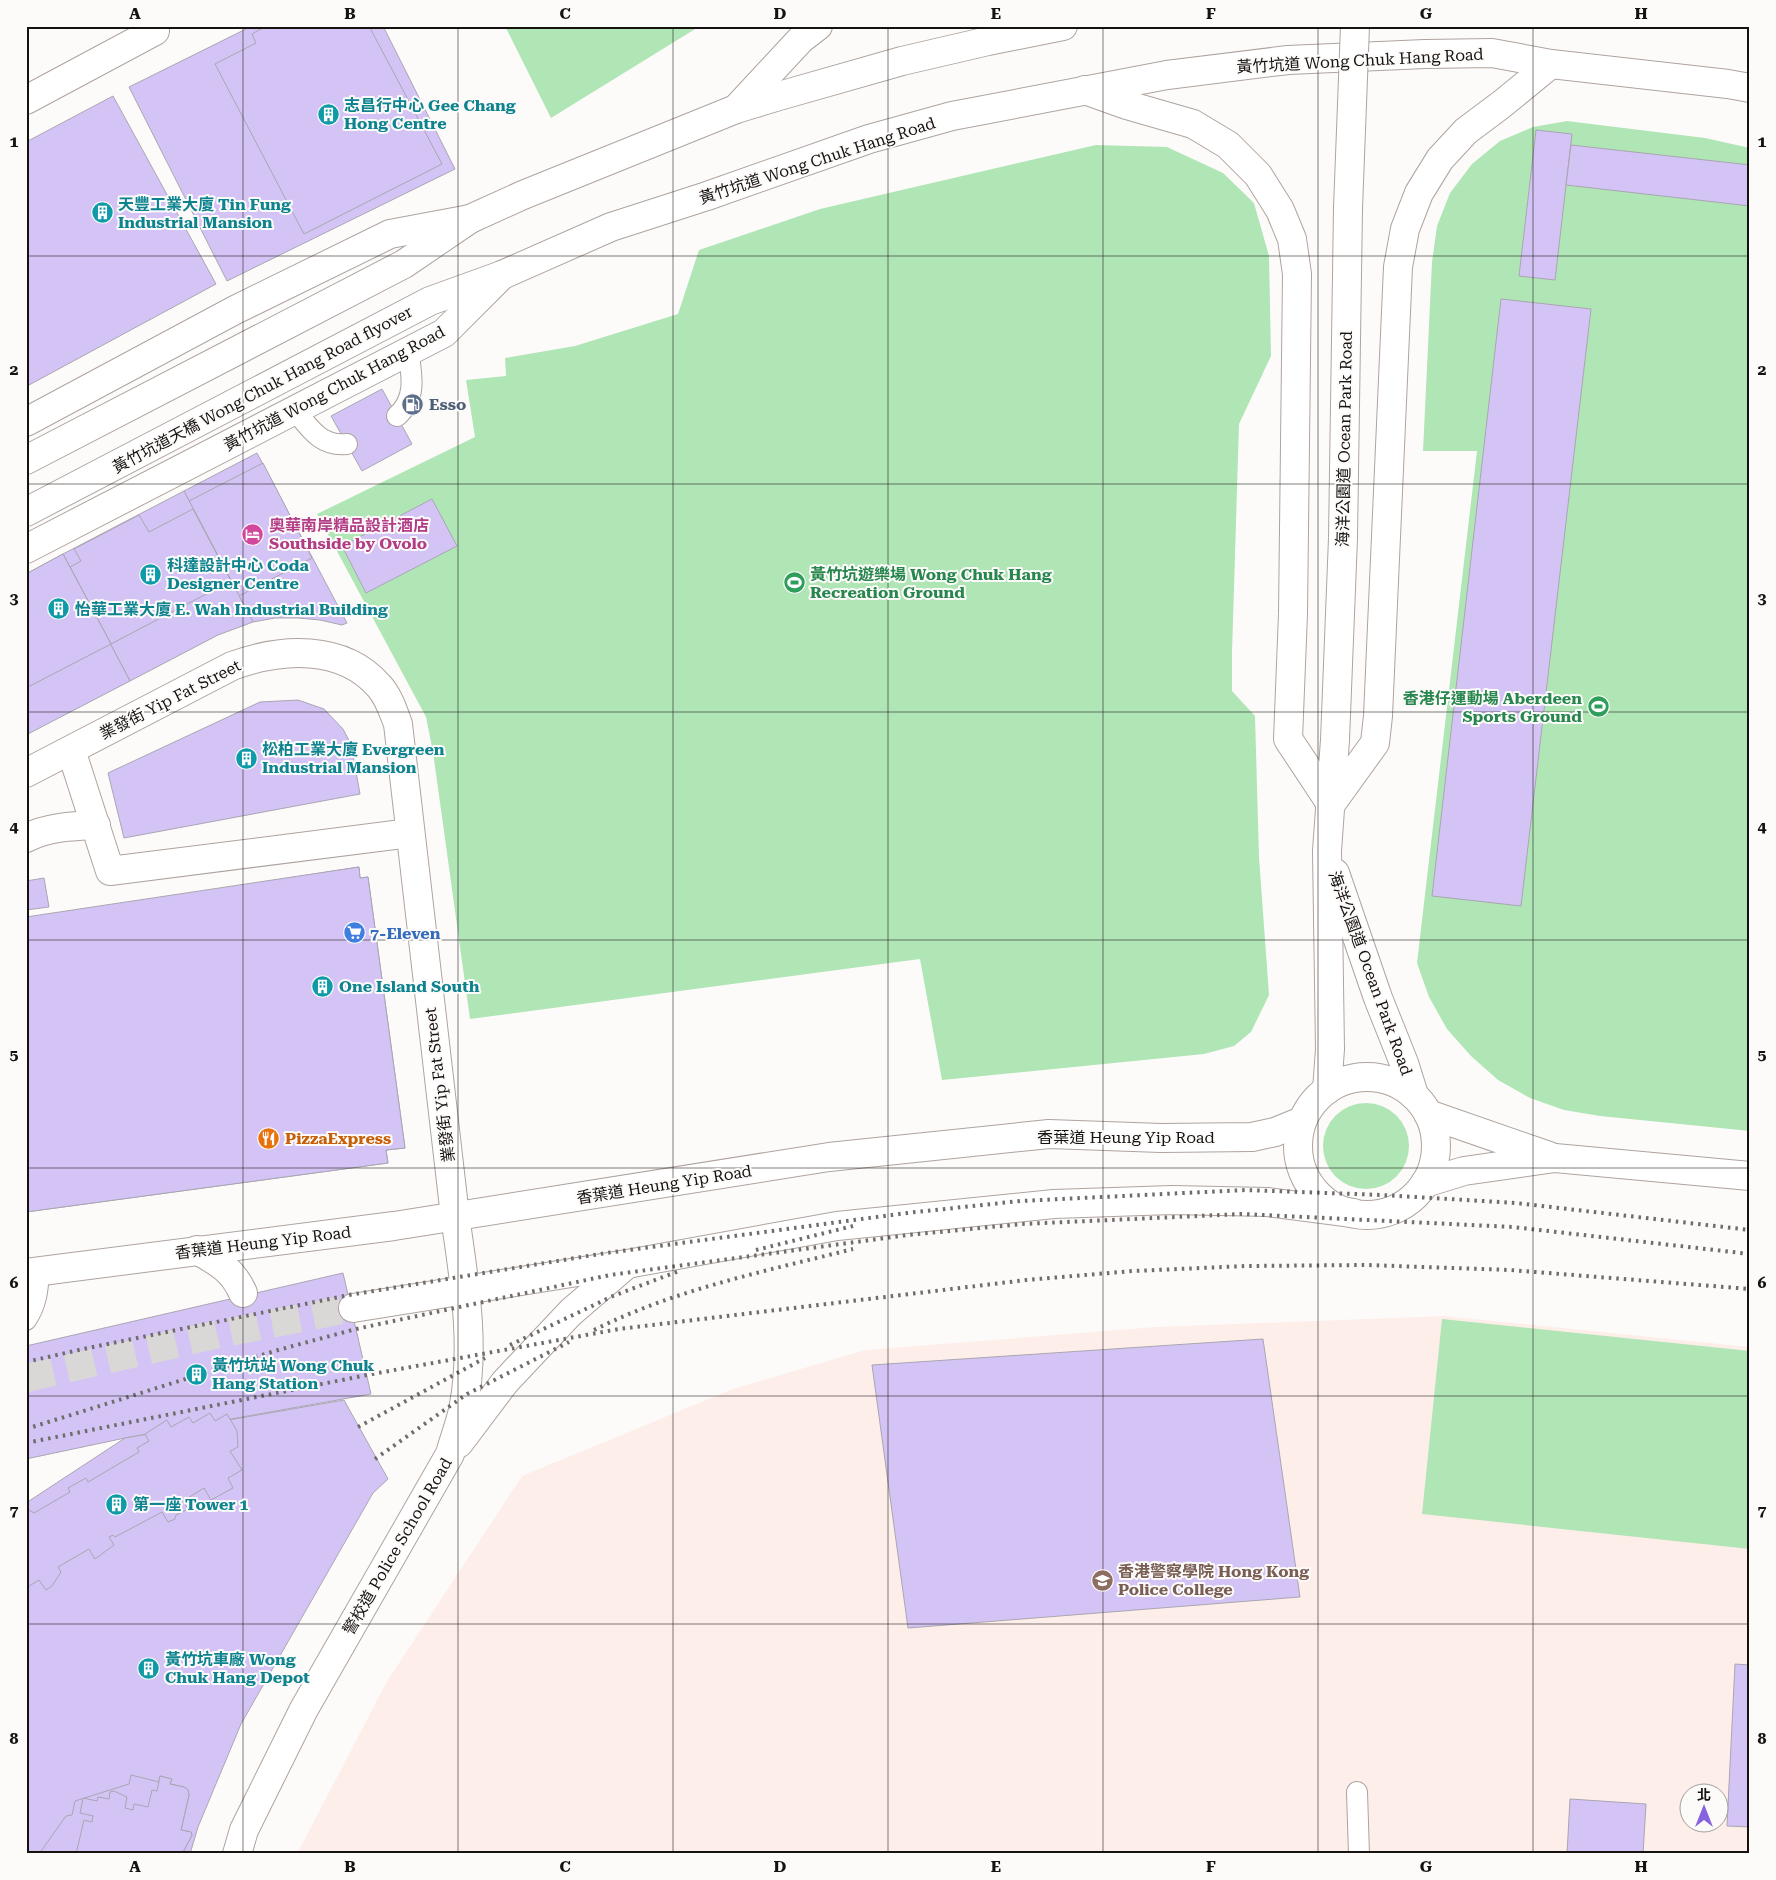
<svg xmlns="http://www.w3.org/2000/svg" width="1776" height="1880" viewBox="0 0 1776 1880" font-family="'Roboto Serif','Noto Sans TC',serif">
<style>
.education{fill:#fdeeea;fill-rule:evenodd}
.green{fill:#b0e5b6}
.pier{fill:#fdfbfa}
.building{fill:#d4c4f6;stroke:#a9a6b1}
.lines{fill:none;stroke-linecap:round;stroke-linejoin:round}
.secondary-tunnel{stroke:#dad8d7;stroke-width:28;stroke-dasharray:28 14;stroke-linecap:butt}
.lane-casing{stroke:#afa39e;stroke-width:22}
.street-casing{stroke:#afa39e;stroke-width:30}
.secondary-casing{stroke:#afa39e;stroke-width:30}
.highway-casing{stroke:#afa39e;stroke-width:30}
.lane{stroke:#fff;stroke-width:20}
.street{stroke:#fff;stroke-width:28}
.secondary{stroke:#fff;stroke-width:28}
.highway{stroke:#fff;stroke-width:28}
.rail{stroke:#6f6c6a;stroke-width:4;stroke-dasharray:2.5 5;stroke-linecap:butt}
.secondary-bridge-casing{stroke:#afa39e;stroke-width:30;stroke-linecap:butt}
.secondary-bridge{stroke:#fff;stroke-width:28}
.grid{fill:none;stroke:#161210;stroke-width:1;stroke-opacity:0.55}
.labels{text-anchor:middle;stroke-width:4;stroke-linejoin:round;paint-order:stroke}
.street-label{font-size:16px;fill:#161210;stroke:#fdfbfa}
.culture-label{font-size:16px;font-weight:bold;fill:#0d838f;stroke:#fdfbfa;text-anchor:start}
.service-label{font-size:16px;font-weight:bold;fill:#4e5e75;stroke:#fdfbfa;text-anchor:start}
.hotel-label{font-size:16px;font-weight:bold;fill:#b23c85;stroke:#fdfbfa;text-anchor:start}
.leisure-label{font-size:16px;font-weight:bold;fill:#27864d;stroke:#fdfbfa;text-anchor:start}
.shop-label{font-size:16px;font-weight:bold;fill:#366cbe;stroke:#fdfbfa;text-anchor:start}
.food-label{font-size:16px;font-weight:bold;fill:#c56008;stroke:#fdfbfa;text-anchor:start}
.education-label{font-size:16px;font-weight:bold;fill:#785e54;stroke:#fdfbfa;text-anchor:start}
.neatline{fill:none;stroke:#161210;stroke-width:2}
.grid-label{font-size:16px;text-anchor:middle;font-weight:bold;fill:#161210}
</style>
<rect width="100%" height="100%" fill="#fdfbfa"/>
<path class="education" d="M1444,1316L1750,1347V1854H297L386,1683L522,1476L733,1389L865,1350L1156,1327ZM1688,1792H1718V1822H1688Z"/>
<g class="green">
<path d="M505,26H700L551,118Z"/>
<path d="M1567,121L1705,138L1750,148V1131L1600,1116L1564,1110L1530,1098L1498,1080L1471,1056L1447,1029L1429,997L1417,963L1477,451H1423L1432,262L1437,226L1450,193L1472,164L1500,141L1533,127Z"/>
<path d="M1096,145L1167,147L1223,173L1254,203L1269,256L1271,356L1239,424L1232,653V691L1255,716L1259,857L1269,995L1251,1032L1234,1046L1204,1054L942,1080L920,959L470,1019L433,752L426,717L317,514L475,437L466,380L506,376L505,358L575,346L678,314L699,250L820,209Z"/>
<circle cx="1366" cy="1146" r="43"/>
<path d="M1442,1319L1750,1351V1549L1422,1514Z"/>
</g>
<path class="pier" d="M1566,1209L1750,1226V1292L1559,1274L1558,1272L1559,1259L1740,1273V1267L1560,1254L1564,1211Z"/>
<g class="building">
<path d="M252,26H383L455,169L227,281L129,87Z"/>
<path d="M266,26H369L442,164L304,234L215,64L256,43L252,34Z"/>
<path d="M113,96L216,284L29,385L26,380V142Z"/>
<path d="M1536,130L1572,134L1555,280L1519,276Z"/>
<path d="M1571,145L1750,165V206L1566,185Z"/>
<path d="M1501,299L1591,309L1521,906L1432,896Z"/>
<path d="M382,389L412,444L362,471L331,416Z"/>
<path d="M257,453L347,623L342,625L320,620L298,618H275L253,622L184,491Z"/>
<path d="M263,463L312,558L239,596L189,501Z"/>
<path d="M184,491L253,622L218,635L130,681L63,554Z"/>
<path d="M432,499L457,546L366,593L342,546Z"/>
<path d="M193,509L231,581L111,644L70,567L81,561L74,549L139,515L149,532Z"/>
<path d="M63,554L130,681L26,735V574Z"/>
<path d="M63,554L111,644L26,688V574Z"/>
<path d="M298,700L324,709L343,729L351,744L360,794L124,838L108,773L260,702Z"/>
<path d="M359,867L360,878L368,877L405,1148L386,1150L388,1163L26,1212V1095L205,1071L208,1093L289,1082L285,1050L272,1052L255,921L268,919L263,882Z"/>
<path d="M359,867L360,878L368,877L405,1148L386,1150L388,1163L26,1212V917Z"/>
<path d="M44,878L49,907L26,910V881Z"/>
<path d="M343,1273L371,1394L125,1438L26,1459V1346Z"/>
<path d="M1263,1339L1300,1597L908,1628L872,1365Z"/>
<path d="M344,1400L388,1479L373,1493L241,1724L198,1827L190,1854H26V1503L125,1438Z"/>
<path d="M210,1413L215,1421L227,1414L237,1431L238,1447L230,1451L242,1470L228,1478L233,1488L211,1500L204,1488L183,1501L188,1509L176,1515L175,1519L168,1522L162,1512L115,1537L113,1535L109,1537L114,1545L95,1559L89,1549L58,1567L61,1572L52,1586L46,1590L39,1580L26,1588V1508L34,1513L70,1492L68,1488L86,1478L88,1482L139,1452L137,1448L149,1441L145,1434L167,1420L171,1427L189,1417L193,1423Z"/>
<path d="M1735,1664L1750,1665V1827L1727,1826Z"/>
<path d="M131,1775L159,1782L160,1776L172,1779L170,1784L184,1787L188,1790L189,1795L181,1830L191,1832L192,1835L182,1854H39L66,1816L72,1815L75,1801L129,1784Z"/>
<path d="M160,1776L172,1779L170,1784L184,1787L188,1790L189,1795L181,1830L191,1832L192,1835L182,1854H76L84,1820L92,1822L93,1816L80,1813L83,1798L97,1801L98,1797L109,1799L110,1792L114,1791L127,1797L125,1808L133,1810L134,1804L148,1807L152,1790L157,1791Z"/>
<path d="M1570,1799L1646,1804L1643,1854H1567Z"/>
</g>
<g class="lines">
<path class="secondary-tunnel" d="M26,1378L219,1334L353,1308"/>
<defs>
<g id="lane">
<path d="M294,409C309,427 320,447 347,444"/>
<path d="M397,416C417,398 412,375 408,350"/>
<path d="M26,1320C37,1304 38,1289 39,1271"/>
<path d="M1357,1792L1359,1854"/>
</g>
<g id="street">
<path d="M26,100L155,31"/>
<path d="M71,750L110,871L410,833"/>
<path d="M26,773L232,666C281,648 342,644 379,686C389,697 393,711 398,724L455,1216"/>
<path d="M26,838C48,827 72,826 96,825"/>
</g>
<g id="secondary">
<path d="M736,109L801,39L818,26"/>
<path d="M26,422L235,310L390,234L470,219"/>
<path d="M26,549L444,333L502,275"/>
<path d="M1335,873L1378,998L1404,1063L1414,1095"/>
<circle cx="1367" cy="1146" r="69"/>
<path d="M1327,1090L1330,1049L1327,851L1335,740L1343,538L1348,208"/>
<path d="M1428,1114L1549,1156"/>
<path d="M1425,1183L1464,1171L1555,1158L1750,1176"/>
<path d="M197,1250C218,1262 233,1270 243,1293"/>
<path d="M26,1273L394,1226L829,1157L1049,1134L1161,1138L1252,1137L1275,1132L1302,1121"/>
<path d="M353,1308L627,1264L837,1226L1054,1204L1172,1200L1268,1202L1353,1213"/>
<path d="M459,1443L505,1382L571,1312L627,1264"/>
<path d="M237,1854L244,1830L304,1709L450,1454C454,1439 460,1424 463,1410C476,1345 464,1280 455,1216"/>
</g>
<g id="highway">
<path d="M1085,90L1127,105L1193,124L1228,145L1258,175L1280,210L1292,239L1297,274L1293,614L1288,739L1331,804L1375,743L1378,716L1398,267L1405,229L1419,193L1440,159L1466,131L1502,104L1551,64"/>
<path d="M26,460L404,264L470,219L523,195L736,109L779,96L902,61L988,41L1063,26"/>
<path d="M26,512L430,301L502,275L611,227L707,196L869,139L952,116L1167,75L1288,60L1425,54L1492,53L1551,64L1728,84L1750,88"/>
</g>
</defs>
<use href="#lane" class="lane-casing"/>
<use href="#street" class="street-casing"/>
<use href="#secondary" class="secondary-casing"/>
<use href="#highway" class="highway-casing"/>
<use href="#lane" class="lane"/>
<use href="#street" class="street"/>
<use href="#secondary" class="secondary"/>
<use href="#highway" class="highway"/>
<g class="rail">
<path d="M756,1250L853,1226"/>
<path d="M594,1330C676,1289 766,1271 853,1249"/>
<path d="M510,1345L613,1296L679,1271"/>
<path d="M26,1362L83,1349L349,1295L606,1253L907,1213L1020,1201L1246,1190L1382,1195L1516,1203L1750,1230"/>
<path d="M358,1427L485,1358"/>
<path d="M26,1429L278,1350L356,1329L610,1275L908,1235L1022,1224L1242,1214L1513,1227L1750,1254"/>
<path d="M26,1443L367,1375L619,1329L1026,1280L1133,1271L1246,1266L1367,1265L1510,1270L1750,1289"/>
<path d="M375,1459L467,1394L569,1342"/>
</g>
<defs>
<path id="secondary-bridge" d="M1348,208L1355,26"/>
</defs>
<use href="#secondary-bridge" class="secondary-bridge-casing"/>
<use href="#secondary-bridge" class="secondary-bridge"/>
</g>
<path class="grid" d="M243,26V1854M458,26V1854M673,26V1854M888,26V1854M1103,26V1854M1318,26V1854M1533,26V1854M26,256H1750M26,484H1750M26,712H1750M26,940H1750M26,1168H1750M26,1396H1750M26,1624H1750"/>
<defs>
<symbol id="building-disc" viewBox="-11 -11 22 22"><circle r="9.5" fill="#0f9aa8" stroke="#fdfbfa"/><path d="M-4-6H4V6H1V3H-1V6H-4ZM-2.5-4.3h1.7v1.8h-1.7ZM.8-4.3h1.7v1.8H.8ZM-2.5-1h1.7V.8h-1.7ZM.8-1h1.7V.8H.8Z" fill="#fff"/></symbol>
<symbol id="fuel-disc" viewBox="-11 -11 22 22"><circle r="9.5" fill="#5c6f8a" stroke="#fdfbfa"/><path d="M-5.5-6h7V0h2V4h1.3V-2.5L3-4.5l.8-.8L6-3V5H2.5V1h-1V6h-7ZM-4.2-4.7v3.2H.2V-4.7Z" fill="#fff"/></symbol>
<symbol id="hotel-disc" viewBox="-11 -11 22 22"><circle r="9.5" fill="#d1479c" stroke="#fdfbfa"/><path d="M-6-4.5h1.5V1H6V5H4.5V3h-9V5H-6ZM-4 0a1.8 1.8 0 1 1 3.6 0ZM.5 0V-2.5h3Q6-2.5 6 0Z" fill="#fff"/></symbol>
<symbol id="stadium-disc" viewBox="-11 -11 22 22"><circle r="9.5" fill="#2e9e5b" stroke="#fdfbfa"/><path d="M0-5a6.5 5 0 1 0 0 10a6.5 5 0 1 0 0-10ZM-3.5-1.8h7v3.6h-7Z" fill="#fff"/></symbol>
<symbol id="supermarket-disc" viewBox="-11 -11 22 22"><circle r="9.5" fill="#3f7fe0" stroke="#fdfbfa"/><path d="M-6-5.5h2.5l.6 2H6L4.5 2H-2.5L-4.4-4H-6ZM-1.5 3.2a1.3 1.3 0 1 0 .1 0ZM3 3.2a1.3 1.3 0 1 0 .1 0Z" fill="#fff"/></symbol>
<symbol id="restaurant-disc" viewBox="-11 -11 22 22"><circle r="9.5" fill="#e8710a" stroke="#fdfbfa"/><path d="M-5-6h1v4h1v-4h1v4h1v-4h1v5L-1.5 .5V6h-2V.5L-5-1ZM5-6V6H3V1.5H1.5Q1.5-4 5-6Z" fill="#fff"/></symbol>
<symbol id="university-disc" viewBox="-11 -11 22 22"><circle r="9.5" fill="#8d6e63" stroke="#fdfbfa"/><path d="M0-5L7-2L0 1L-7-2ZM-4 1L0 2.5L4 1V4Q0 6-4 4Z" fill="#fff"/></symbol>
</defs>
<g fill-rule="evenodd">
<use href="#building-disc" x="316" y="102" width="25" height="25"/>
<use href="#building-disc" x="90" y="200" width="25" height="25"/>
<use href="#fuel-disc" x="400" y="392" width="25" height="25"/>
<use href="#hotel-disc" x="240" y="522" width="25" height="25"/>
<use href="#building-disc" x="138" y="562" width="25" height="25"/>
<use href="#stadium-disc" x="782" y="570" width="25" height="25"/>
<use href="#building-disc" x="46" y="596" width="25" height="25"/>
<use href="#stadium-disc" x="1586" y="694" width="25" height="25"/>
<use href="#building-disc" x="234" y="746" width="25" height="25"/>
<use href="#supermarket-disc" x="342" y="920" width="25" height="25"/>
<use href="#building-disc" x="310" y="974" width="25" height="25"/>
<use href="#restaurant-disc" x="256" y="1126" width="25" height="25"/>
<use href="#building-disc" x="184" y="1362" width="25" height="25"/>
<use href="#building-disc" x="104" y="1492" width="25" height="25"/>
<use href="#university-disc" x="1090" y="1568" width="25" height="25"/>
<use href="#building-disc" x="136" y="1656" width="25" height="25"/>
</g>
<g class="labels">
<g class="street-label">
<text transform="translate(1360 60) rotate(-3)" y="6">黃竹坑道 Wong Chuk Hang Road</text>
<text transform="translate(817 160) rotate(-18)" y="6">黃竹坑道 Wong Chuk Hang Road</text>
<text transform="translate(334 388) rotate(-28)" y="6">黃竹坑道 Wong Chuk Hang Road</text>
<text transform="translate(262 389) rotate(-28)" y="6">黃竹坑道天橋 Wong Chuk Hang Road flyover</text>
<text transform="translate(1344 439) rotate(-89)" y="6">海洋公園道 Ocean Park Road</text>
<text transform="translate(170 699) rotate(-27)" y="6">業發街 Yip Fat Street</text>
<text transform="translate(1371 973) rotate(70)" y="6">海洋公園道 Ocean Park Road</text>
<text transform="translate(439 1085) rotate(-97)" y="6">業發街 Yip Fat Street</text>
<text x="1126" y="1143">香葉道 Heung Yip Road</text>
<text transform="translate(664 1184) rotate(-9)" y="6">香葉道 Heung Yip Road</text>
<text transform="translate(263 1242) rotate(-7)" y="6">香葉道 Heung Yip Road</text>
<text transform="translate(397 1546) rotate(-60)" y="6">警校道 Police School Road</text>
</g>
<g class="culture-label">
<text x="344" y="111">志昌行中心 Gee Chang<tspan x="344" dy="18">Hong Centre</tspan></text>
<text x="118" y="210">天豐工業大廈 Tin Fung<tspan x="118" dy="18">Industrial Mansion</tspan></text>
<text x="167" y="571">科達設計中心 Coda<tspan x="167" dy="18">Designer Centre</tspan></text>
<text x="75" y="615">怡華工業大廈 E. Wah Industrial Building</text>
<text x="262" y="755">松柏工業大廈 Evergreen<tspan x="262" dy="18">Industrial Mansion</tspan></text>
<text x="339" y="992">One Island South</text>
<text x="212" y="1371">黃竹坑站 Wong Chuk<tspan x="212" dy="18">Hang Station</tspan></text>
<text x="133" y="1510">第一座 Tower 1</text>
<text x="165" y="1665">黃竹坑車廠 Wong<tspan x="165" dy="18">Chuk Hang Depot</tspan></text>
</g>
<g class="service-label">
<text x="429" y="410">Esso</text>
</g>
<g class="hotel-label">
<text x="269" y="531">奧華南岸精品設計酒店<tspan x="269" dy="18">Southside by Ovolo</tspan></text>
</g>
<g class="leisure-label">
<text x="810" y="580">黃竹坑遊樂場 Wong Chuk Hang<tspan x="810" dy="18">Recreation Ground</tspan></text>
<text x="1582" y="704" text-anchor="end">香港仔運動場 Aberdeen<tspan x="1582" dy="18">Sports Ground</tspan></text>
</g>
<g class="shop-label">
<text x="370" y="939">7-Eleven</text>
</g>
<g class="food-label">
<text x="285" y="1144">PizzaExpress</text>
</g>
<g class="education-label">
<text x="1118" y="1577">香港警察學院 Hong Kong<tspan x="1118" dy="18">Police College</tspan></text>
</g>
</g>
<rect width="1776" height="1880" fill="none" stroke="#fdfbfa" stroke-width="55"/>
<g transform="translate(1704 1808)"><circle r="24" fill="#fdfbfa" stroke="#a19e9c"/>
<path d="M0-4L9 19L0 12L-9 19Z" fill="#8863de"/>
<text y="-8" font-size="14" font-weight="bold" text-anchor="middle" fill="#161210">北</text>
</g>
<rect x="28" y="28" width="1720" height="1824" class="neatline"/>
<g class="grid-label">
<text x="135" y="19">A</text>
<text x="350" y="19">B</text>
<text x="565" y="19">C</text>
<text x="780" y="19">D</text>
<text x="996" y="19">E</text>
<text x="1211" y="19">F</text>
<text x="1426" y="19">G</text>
<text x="1641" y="19">H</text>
<text x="14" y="147">1</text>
<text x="1762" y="147">1</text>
<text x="14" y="375">2</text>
<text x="1762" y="375">2</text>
<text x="14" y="604">3</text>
<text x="1762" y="604">3</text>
<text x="14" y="832">4</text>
<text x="1762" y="832">4</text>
<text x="14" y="1060">5</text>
<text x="1762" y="1060">5</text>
<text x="14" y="1288">6</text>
<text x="1762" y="1288">6</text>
<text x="14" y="1516">7</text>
<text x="1762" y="1516">7</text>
<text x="14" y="1744">8</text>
<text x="1762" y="1744">8</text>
<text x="135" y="1872">A</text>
<text x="350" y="1872">B</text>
<text x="565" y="1872">C</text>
<text x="780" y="1872">D</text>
<text x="996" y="1872">E</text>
<text x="1211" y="1872">F</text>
<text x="1426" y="1872">G</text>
<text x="1641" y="1872">H</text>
</g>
</svg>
